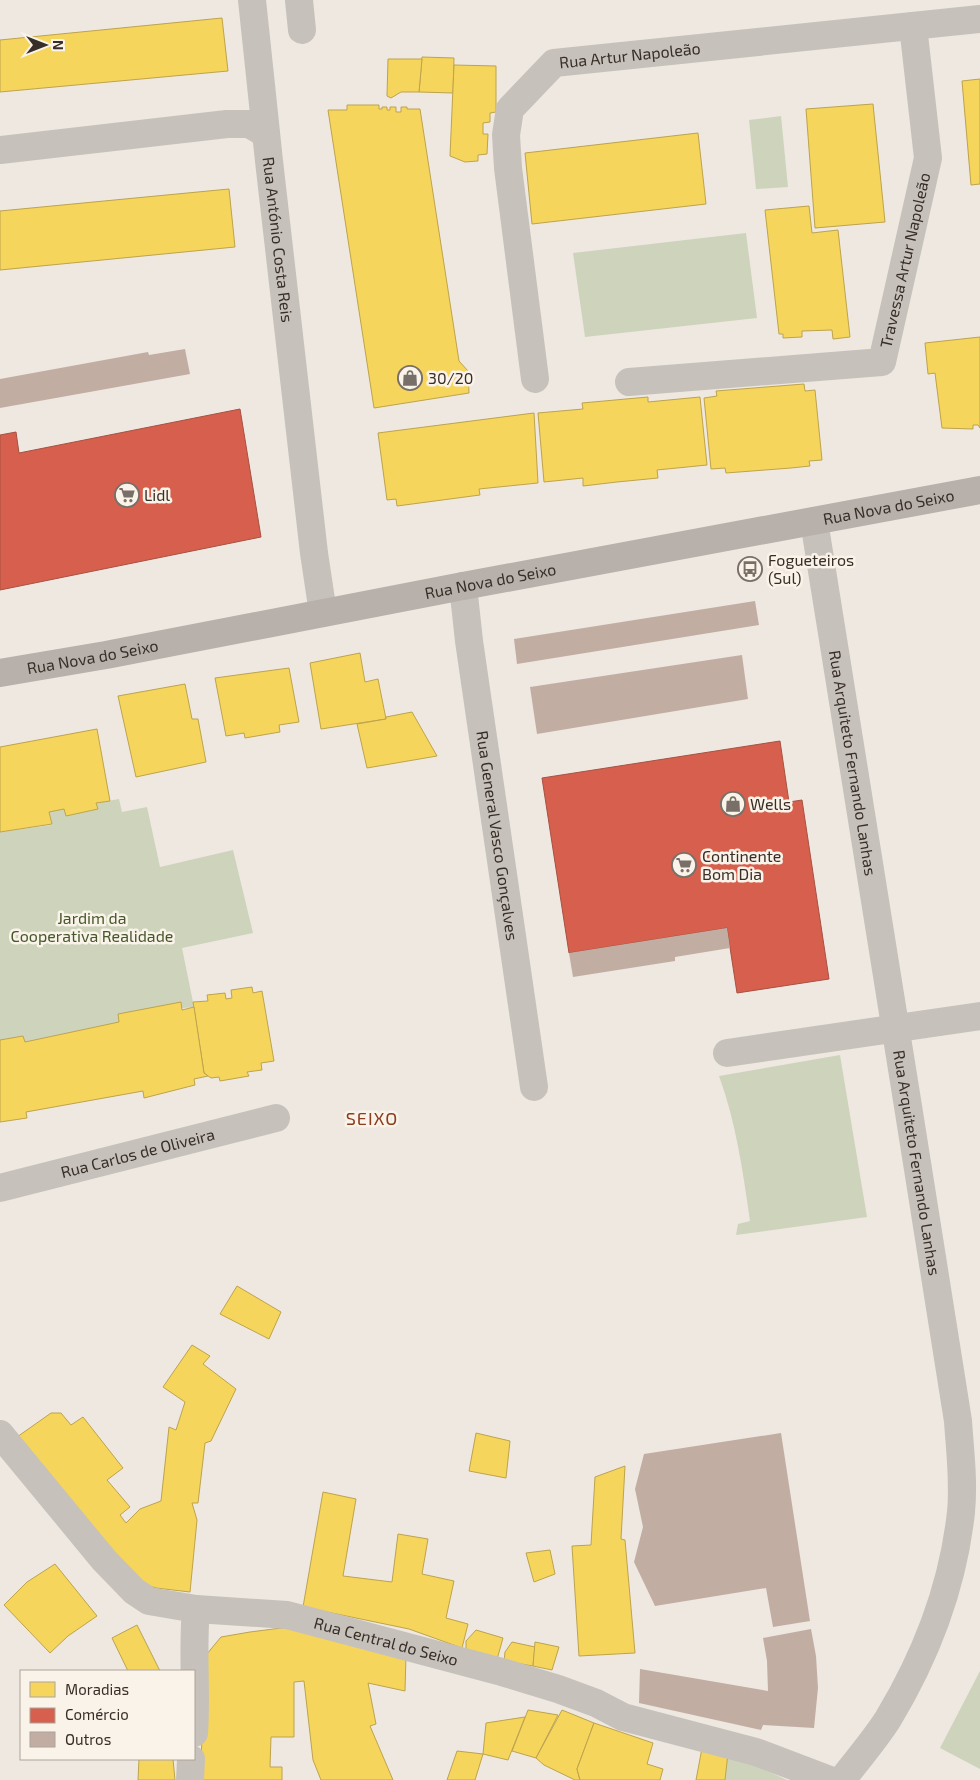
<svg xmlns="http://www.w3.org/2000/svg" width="980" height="1780" viewBox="0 0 980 1780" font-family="'Exo 2',sans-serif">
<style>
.green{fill:#ced4bb}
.homes{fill:#f6d55c;stroke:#bda34c}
.shops{fill:#d6604d;stroke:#a75142}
.building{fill:#c2ada2}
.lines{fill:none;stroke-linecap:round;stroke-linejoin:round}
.street{stroke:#c7c1bb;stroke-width:28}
.secondary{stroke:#b8b1ab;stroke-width:28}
.labels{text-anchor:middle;stroke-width:5;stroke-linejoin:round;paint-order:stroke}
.street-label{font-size:16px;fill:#382e28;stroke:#faf3e9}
.poi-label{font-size:16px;fill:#382e28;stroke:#faf3e9;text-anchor:start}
.park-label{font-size:16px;fill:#45572b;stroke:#faf3e9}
.neighbourhood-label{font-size:18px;letter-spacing:1px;fill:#8a3d1f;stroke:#faf3e9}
</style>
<rect width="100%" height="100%" fill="#eee8e1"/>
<g class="green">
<path d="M781,116L788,187L756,189L749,120Z"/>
<path d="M746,233L757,318L585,337L573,253Z"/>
<path d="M119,799L122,812L147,807L160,867L233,850L253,933L182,948L194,1007L118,1014L119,1022L25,1042L23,1036L0,1040V832L52,825L49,812L64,809L66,816L97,809L96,803Z"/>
<path d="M840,1055L867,1217L736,1235L738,1224L750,1221C743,1172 736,1122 719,1076Z"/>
<path d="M980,1671V1769L940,1748Z"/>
<path d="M728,1753L787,1780H725Z"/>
</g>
<g class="homes">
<path d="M222,18L228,71L0,92V40Z"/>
<path d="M422,57L454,58L453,93L419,92Z"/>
<path d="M388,59H422L419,92H401L391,98L387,96Z"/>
<path d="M454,65L496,66V112L490,113V122L483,123V134H488L487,154L478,155V161L465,162L450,156Z"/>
<path d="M980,79V184L971,185L962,81Z"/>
<path d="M873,104L885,222L815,228L806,109Z"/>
<path d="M347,105H379V109H382V107H387V110H390V107H396V112H401V107H407V109H420L459,361L468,371L469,393L374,408L328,110H347Z"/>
<path d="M698,133L706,204L532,224L525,153Z"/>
<path d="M229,189L235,247L0,270V211Z"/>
<path d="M809,206L812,233L838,230L850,337L833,339L832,330L802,331V337L783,338V334H779L765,210Z"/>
<path d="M980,337V428L978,425H973V429L942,428L935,373L928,374L925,343Z"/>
<path d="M804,384L805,391L815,390L822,460L809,461L810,466L791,468L726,473L725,468L711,469L704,398L717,396L716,391Z"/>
<path d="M648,397V402L700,397L707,465L657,470L658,478L617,482L583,486V478L544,482L538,413L583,409L582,403Z"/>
<path d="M534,413L538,483L479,489L480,495L397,506L396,499L387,500L378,433Z"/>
<path d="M360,653L365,682L378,679L386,719L321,729L310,663Z"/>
<path d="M289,668L299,722L279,725L280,732L245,738L244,733L226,736L215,678Z"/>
<path d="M185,684L192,719H198L206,762L136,777L118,696Z"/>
<path d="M412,712L437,756L367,768L357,724L386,719V717Z"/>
<path d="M97,729L110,801L96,803L98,809L66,816L64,809L49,812L52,824L0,832V747Z"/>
<path d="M252,987L253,993L262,991L274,1061L261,1063L262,1070L247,1072L249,1076L220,1081L219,1077L211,1078L204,1073L193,1002L208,1001L207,995L225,993L226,999L232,998L231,990Z"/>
<path d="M181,1002L182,1010L194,1007L204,1073L208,1076L194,1079L195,1085L144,1098L143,1091L26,1112L27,1118L0,1122V1040L23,1036L25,1042L119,1022L118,1014Z"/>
<path d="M237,1286L281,1312L269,1339L220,1314Z"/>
<path d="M192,1345L210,1356L203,1364L236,1389L211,1441L205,1443L198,1503H192L197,1520L190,1592L156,1588L140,1583L17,1437L51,1413H61L71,1425L83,1417L123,1468L107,1480L130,1507L120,1515L126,1523L140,1509L161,1501L169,1427L176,1430L185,1402L163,1387Z"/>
<path d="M476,1433L510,1441L506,1478L469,1471Z"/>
<path d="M625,1466L621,1539L625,1540L635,1653L579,1656L572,1546L591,1545L595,1477Z"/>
<path d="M323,1492L356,1499L343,1576L392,1582L398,1534L428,1539L422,1574L454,1581L446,1618L468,1624L462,1648L409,1629L303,1607Z"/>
<path d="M550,1550L555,1574L534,1582L526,1553Z"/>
<path d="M55,1564L97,1616L68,1636L50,1653L4,1605L27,1582Z"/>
<path d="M137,1625L160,1671H128L112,1638Z"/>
<path d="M297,1626L406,1655L405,1691L368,1683L376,1724L370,1726L393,1780H321L313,1760L304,1681L294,1682V1737H271L270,1767H282V1780H200L206,1655L221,1637L250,1632Z"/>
<path d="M476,1630L503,1638L496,1663L466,1652V1641Z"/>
<path d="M512,1642L535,1647L533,1666L504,1661L505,1652Z"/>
<path d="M535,1642L559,1647L552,1670L533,1666Z"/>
<path d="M528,1710L558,1715L536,1758L512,1751Z"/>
<path d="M562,1710L594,1723L577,1769L580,1780H575L544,1765L536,1758Z"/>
<path d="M525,1717L508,1760L483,1754L486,1723Z"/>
<path d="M594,1723L653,1743L647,1764L663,1769L660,1780H580L577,1769Z"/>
<path d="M702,1748L728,1753L725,1780H696Z"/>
<path d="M457,1751L483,1754L475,1780H447Z"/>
<path d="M139,1759H173L175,1780H138Z"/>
</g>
<g class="shops">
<path d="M240,409L261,537L0,590V435L16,432L19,453Z"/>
<path d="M780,741L789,802L802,800L829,979L737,993L727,928L569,953L542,778Z"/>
</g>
<g class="building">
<path d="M185,349L190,374L0,408V379L148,352L149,355Z"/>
<path d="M755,601L759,625L517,664L514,639Z"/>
<path d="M742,655L748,699L537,734L530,687Z"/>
<path d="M727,928L730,948L675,957V961L573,977L569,953Z"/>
<path d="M781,1433L810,1621L773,1627L766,1588L655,1606L634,1562L643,1527L635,1489L644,1454Z"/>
<path d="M811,1629L816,1656L818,1688L814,1728L763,1725L761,1730L639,1703L640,1669L768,1691L767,1661L763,1638Z"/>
</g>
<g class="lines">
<g class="street">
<path id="s1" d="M252,0L269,161L314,553L323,613"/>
<path d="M299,0L302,30"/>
<path d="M0,150L227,124H249L266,134"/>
<path id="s2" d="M535,379L508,168L506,135L510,109L554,63L980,19"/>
<path id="s3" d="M629,382L882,362L928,158L913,26"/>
<path id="s4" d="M814,521L907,1100L958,1421C960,1451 964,1482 961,1512C953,1586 926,1656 888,1719C874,1741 857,1760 842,1780"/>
<path id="s5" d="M463,586L469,641L534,1087"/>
<path d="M727,1053L980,1016"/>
<path id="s6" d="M0,1188L276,1118"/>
<path id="s7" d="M0,1434L104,1560L134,1591L149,1601L196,1609L287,1615L502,1672L558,1689L596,1703L623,1717L756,1752L830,1780"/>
<path d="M194,1733C197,1692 192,1650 196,1609"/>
<path d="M190,1780L191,1759"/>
</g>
<path class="secondary" id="s8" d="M0,673L106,655L463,586L980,490"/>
</g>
<defs>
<symbol id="shop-ring" viewBox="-11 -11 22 22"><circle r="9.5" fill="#faf3e9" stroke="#786f69" stroke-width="1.5"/><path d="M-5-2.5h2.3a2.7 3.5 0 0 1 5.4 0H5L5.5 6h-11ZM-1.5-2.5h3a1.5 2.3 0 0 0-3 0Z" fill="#786f69"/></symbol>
<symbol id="supermarket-ring" viewBox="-11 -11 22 22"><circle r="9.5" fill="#faf3e9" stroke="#786f69" stroke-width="1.5"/><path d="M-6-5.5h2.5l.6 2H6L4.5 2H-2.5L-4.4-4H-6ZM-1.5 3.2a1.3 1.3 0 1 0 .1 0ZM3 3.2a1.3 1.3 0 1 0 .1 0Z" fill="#786f69"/></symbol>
<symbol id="bus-ring" viewBox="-11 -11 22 22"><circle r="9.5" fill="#faf3e9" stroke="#786f69" stroke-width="1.5"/><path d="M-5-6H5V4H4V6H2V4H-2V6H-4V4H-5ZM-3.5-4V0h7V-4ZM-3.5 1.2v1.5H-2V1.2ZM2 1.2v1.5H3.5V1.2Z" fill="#786f69"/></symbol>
</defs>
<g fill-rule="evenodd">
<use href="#shop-ring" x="396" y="364" width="28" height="28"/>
<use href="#supermarket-ring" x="113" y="481" width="28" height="28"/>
<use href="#bus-ring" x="736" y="555" width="28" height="28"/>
<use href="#shop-ring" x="719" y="790" width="28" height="28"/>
<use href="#supermarket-ring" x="670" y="851" width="28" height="28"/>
</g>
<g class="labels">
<g class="street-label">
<text dy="6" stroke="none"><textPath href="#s2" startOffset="412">Rua Artur Napoleão</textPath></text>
<text dy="6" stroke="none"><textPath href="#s1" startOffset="241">Rua António Costa Reis</textPath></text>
<text dy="6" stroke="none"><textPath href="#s3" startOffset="358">Travessa Artur Napoleão</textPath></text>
<text dy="6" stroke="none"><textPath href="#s8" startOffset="904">Rua Nova do Seixo</textPath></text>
<text dy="6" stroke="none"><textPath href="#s8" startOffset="499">Rua Nova do Seixo</textPath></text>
<text dy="6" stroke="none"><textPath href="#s8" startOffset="94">Rua Nova do Seixo</textPath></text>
<text dy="6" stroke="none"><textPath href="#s4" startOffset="245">Rua Arquiteto Fernando Lanhas</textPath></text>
<text dy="6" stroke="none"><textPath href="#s5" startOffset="252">Rua General Vasco Gonçalves</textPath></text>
<text dy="6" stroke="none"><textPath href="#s6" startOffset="142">Rua Carlos de Oliveira</textPath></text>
<text dy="6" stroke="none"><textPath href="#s4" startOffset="650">Rua Arquiteto Fernando Lanhas</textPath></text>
<text dy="6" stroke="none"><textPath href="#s7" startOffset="466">Rua Central do Seixo</textPath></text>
</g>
<g class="poi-label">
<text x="428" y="384">30/20</text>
<text x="144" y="501">Lidl</text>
<text x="768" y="566">Fogueteiros<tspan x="768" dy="18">(Sul)</tspan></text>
<text x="750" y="810">Wells</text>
<text x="702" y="862">Continente<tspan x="702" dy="18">Bom Dia</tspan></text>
</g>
<g class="park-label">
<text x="92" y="924">Jardim da<tspan x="92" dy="18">Cooperativa Realidade</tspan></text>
</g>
<g class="neighbourhood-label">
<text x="372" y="1125">SEIXO</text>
</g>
</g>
<rect x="20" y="1670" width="175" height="90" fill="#faf3e9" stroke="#aca49c"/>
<rect x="30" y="1682" width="25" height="15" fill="#f6d55c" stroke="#aca49c"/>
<text x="65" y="1695" font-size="15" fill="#382e28">Moradias</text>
<rect x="30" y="1708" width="25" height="15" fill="#d6604d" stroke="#aca49c"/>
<text x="65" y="1720" font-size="15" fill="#382e28">Comércio</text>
<rect x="30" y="1732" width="25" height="15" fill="#c2ada2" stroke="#aca49c"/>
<text x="65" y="1745" font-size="15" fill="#382e28">Outros</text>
<g transform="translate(45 45) rotate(90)" stroke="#faf3e9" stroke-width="4" paint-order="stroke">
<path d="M0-4L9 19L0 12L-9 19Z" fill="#382e28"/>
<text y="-8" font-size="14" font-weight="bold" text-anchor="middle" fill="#382e28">N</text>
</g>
</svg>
